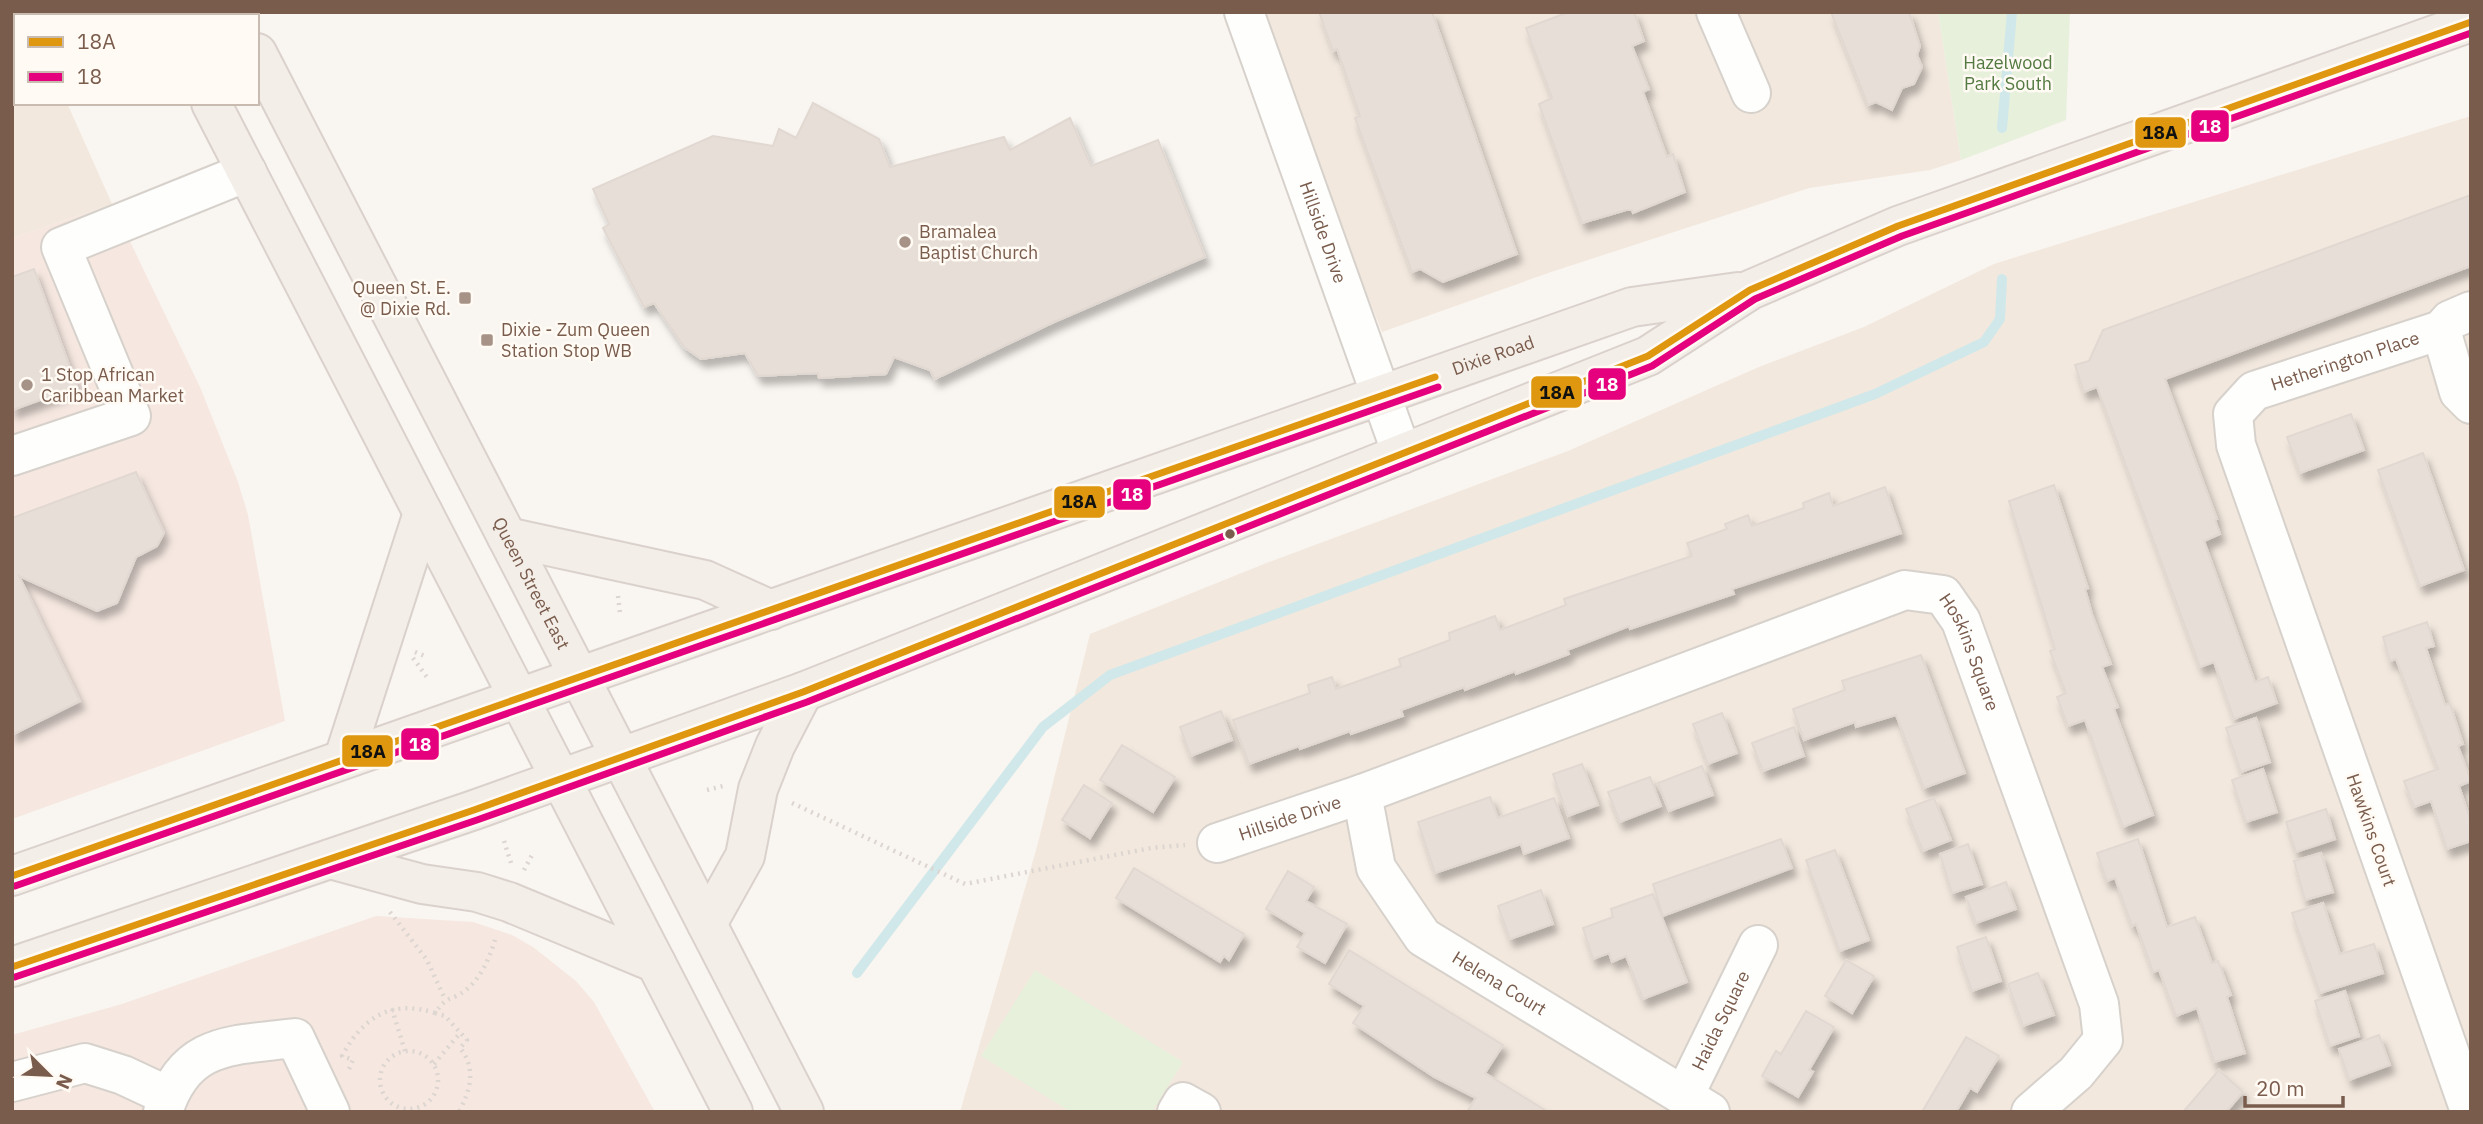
<svg xmlns="http://www.w3.org/2000/svg" width="2483" height="1124" viewBox="0 0 2483 1124" font-family="'IBM Plex Sans',sans-serif">
<style>
.residential{fill:#f2e8de}
.commercial{fill:#f6e8e1}
.green{fill:#e7f0db}
.lines{fill:none;stroke-linecap:round;stroke-linejoin:round}
.stream{stroke:#d0e8ea;stroke-width:10}
.building{fill:#e6ded7;stroke:#e2d8d2;stroke-width:2;filter:url(#shadow)}
.minor-casing{stroke:#d7d1cb;stroke-width:42}
.major-casing{stroke:#dad1cc;stroke-width:42}
.path{stroke:#dcd5d0;stroke-width:4.5;stroke-dasharray:2 5;stroke-linecap:butt}
.minor{stroke:#fefefd;stroke-width:38}
.major{stroke:#f3eee8;stroke-width:38}
.bus-1-casing{stroke:#fffaf3;stroke-width:12}
.bus-2-casing{stroke:#fffaf3;stroke-width:12}
.bus-1{stroke:#de970f;stroke-width:7}
.bus-2{stroke:#e5007d;stroke-width:7}
.poi-dot{fill:#a69286;stroke:#fffaf3;stroke-width:2.5}
.bus-dot{fill:#7a5c4d;stroke:#fffaf3;stroke-width:2.5}
.labels{text-anchor:middle;stroke-width:5;stroke-linejoin:round;paint-order:stroke}
.park-label{font-size:18px;fill:#537a41;stroke:#fffaf3}
.poi-label{font-size:18px;fill:#7a5c4d;stroke:#fffaf3;text-anchor:start}
.street-label{font-size:18px;fill:#7a5c4d;stroke:#fffaf3}
.line-badge{stroke:#fffaf3;stroke-width:2.5}
.badge-label{font-size:19px;text-anchor:middle;font-weight:bold;fill:#fff}
.pale-badge-label{font-size:19px;text-anchor:middle;font-weight:bold;fill:#111}
</style>
<defs>
<filter id="shadow"><feDropShadow dx="4.5" dy="8" stdDeviation="3.5" flood-color="#0004"/></filter>
</defs>
<rect width="100%" height="100%" fill="#f9f5f0"/>
<g class="residential">
<path d="M12,12H26L27,16H16V103H67L112,204L12,238Z"/>
<path d="M1254,12H1938L1961,160L1930,170L1809,188L1551,272L1382,332Z"/>
<path d="M2471,116V1112H960L1037,847L1090,634L1269,562L1568,451L1759,367L1864,327L1994,264Z"/>
</g>
<g class="commercial">
<path d="M112,204L200,387L238,482L248,515L285,721L12,819V238Z"/>
<path d="M376,916L473,922L512,935L533,947L576,981L594,1002L655,1112H12V1035L122,1004Z"/>
</g>
<g class="green">
<path d="M1938,12H2070L2066,120L1961,160Z"/>
<path d="M1035,970L1183,1062L1152,1112H1071L981,1056Z"/>
</g>
<g class="lines">
<g class="stream">
<path d="M2002,128L2012,12"/>
<path d="M857,973L1043,727L1110,675L1875,394L1984,342L2000,319L2002,279"/>
</g>
</g>
<g class="building">
<path d="M1319,12H1432L1517,254L1443,282L1420,269L1412,272L1355,118L1360,116L1337,49L1333,51Z"/>
<path d="M1569,12H1634L1644,41L1632,46L1649,89L1643,92L1667,157L1673,154L1685,192L1633,213L1632,210H1626L1582,223L1539,104L1552,98L1526,28Z"/>
<path d="M1831,12H1909L1920,46L1917,55L1922,67L1914,84L1902,88L1892,110L1876,102L1868,105Z"/>
<path d="M813,103L879,139L890,167L1004,137L1010,150L1070,118L1091,166L1158,140L1205,257L1054,322L935,379L930,370L894,357L886,374L819,378L818,373L758,376L745,353L701,359L684,347L654,303L644,307L603,228L609,224L593,189L713,136L773,146L779,129L796,138Z"/>
<path d="M2471,195V266L2165,379L2217,519L2215,520L2220,534L2204,541L2255,682L2268,677L2277,703L2234,719L2214,662L2200,667L2097,387L2084,392L2075,365L2089,361L2103,330Z"/>
<path d="M34,269L77,387L12,410V277Z"/>
<path d="M2351,414L2364,450L2300,473L2287,437Z"/>
<path d="M2423,453L2464,570L2420,586L2378,470Z"/>
<path d="M136,472L164,533L157,546L136,557L117,603L97,611L19,576L80,701L12,735V518Z"/>
<path d="M2054,485L2088,588L2085,589L2092,614L2111,664L2102,667L2118,707L2114,709L2153,815L2123,827L2085,720L2068,726L2057,697L2066,693L2050,651L2055,649L2009,501Z"/>
<path d="M1885,487L1901,533L1732,589L1734,594L1630,629L1629,626L1567,650L1569,654L1516,674L1515,671L1465,690L1464,687L1401,710L1403,716L1351,734L1350,731L1300,749L1299,746L1249,764L1233,720L1310,693L1308,685L1332,677L1336,689L1401,666L1399,659L1450,640L1449,633L1495,616L1500,630L1566,605L1564,599L1692,556L1687,543L1727,529L1725,524L1748,515L1752,526L1804,508L1803,503L1829,493L1833,506Z"/>
<path d="M2427,622L2434,646L2426,648L2445,705L2450,704L2463,744L2458,746L2471,781L2459,786L2471,822V841L2447,849L2431,801L2414,807L2404,781L2438,769L2396,659L2390,661L2383,637Z"/>
<path d="M1921,655L1965,773L1924,788L1896,715L1856,727L1855,722L1804,740L1793,709L1845,690L1842,681Z"/>
<path d="M1221,711L1232,740L1191,756L1180,727Z"/>
<path d="M1722,713L1737,753L1708,764L1693,724Z"/>
<path d="M2256,718L2270,762L2241,772L2226,728Z"/>
<path d="M1794,727L1804,756L1763,771L1752,743Z"/>
<path d="M1122,745L1175,777L1153,812L1100,780Z"/>
<path d="M1582,764L1598,805L1568,816L1553,774Z"/>
<path d="M1702,766L1713,795L1669,811L1658,783Z"/>
<path d="M2263,769L2277,812L2246,822L2232,780Z"/>
<path d="M1650,777L1661,806L1620,822L1608,792Z"/>
<path d="M1084,785L1112,803L1090,838L1062,820Z"/>
<path d="M1490,797L1498,818L1554,798L1569,838L1524,854L1521,844L1435,873L1418,822Z"/>
<path d="M1934,798L1951,840L1923,851L1906,809Z"/>
<path d="M2326,809L2335,839L2296,852L2286,822Z"/>
<path d="M1781,839L1792,868L1663,916L1653,884Z"/>
<path d="M2138,839L2167,927L2195,917L2212,963L2218,961L2231,995L2227,997L2245,1053L2214,1062L2197,1008L2176,1016L2159,970L2153,972L2136,924L2132,926L2115,878L2107,881L2097,853Z"/>
<path d="M1968,844L1982,884L1952,893L1940,854Z"/>
<path d="M1835,850L1869,940L1840,951L1806,860Z"/>
<path d="M2321,853L2333,892L2305,900L2294,861Z"/>
<path d="M1134,868L1244,934L1229,960L1224,956L1220,962L1116,898Z"/>
<path d="M1288,871L1314,887L1306,901L1347,924L1325,963L1297,947L1305,933L1266,909Z"/>
<path d="M2006,882L2016,909L1976,923L1966,897Z"/>
<path d="M1541,890L1553,924L1510,939L1498,906Z"/>
<path d="M1653,894L1687,982L1643,999L1626,956L1612,962L1609,953L1593,959L1583,928L1613,917L1611,909Z"/>
<path d="M2323,903L2340,954L2374,944L2383,973L2320,993L2292,913Z"/>
<path d="M1986,937L2001,981L1972,991L1957,947Z"/>
<path d="M1349,950L1503,1045L1485,1073L1548,1112H1467L1476,1098L1434,1077L1353,1023L1364,1006L1329,984Z"/>
<path d="M1846,960L1874,976L1852,1013L1825,996Z"/>
<path d="M2038,973L2054,1015L2023,1026L2008,984Z"/>
<path d="M2345,991L2359,1036L2330,1046L2315,1001Z"/>
<path d="M1806,1011L1834,1027L1809,1070L1813,1072L1798,1097L1762,1076L1776,1051L1781,1054Z"/>
<path d="M2379,1035L2390,1065L2349,1080L2339,1049Z"/>
<path d="M1966,1037L1999,1056L1977,1092L1970,1088L1956,1112H1922Z"/>
<path d="M2219,1070L2243,1092L2226,1112H2183Z"/>
</g>
<g class="lines">
<defs>
<g id="minor">
<path id="s1" d="M1244,12L1402,454"/>
<path d="M1716,12L1751,93"/>
<path d="M2441,330L2459,392L2471,404"/>
<path d="M12,456L131,416L61,247L247,172"/>
<path id="s2" d="M1362,794L1376,868L1423,937L1710,1112"/>
<path id="s3" d="M1217,843L1362,794L1905,590L1943,595L1961,621L2099,1004L2103,1040L2076,1073L2031,1112"/>
<path d="M12,1082L85,1063L123,1075L168,1096"/>
<path id="s4" d="M1684,1096L1758,945"/>
<path id="s5" d="M2470,1111L2236,445L2233,414L2254,391L2441,330L2450,320L2471,311"/>
<path d="M163,1112C185,1041 232,1046 295,1038L330,1112"/>
<path d="M1177,1112L1183,1102L1201,1112"/>
</g>
<g id="major">
<path d="M164,12L166,16"/>
<path d="M236,12L238,16"/>
<path id="s6" d="M257,53L804,1112"/>
<path d="M211,103L733,1112"/>
<path d="M507,537L705,580L771,610"/>
<path d="M344,758L423,513"/>
<path d="M330,859L422,884L477,892L509,902L656,963"/>
<path id="s7" d="M12,876L1632,307L1738,292"/>
<path d="M707,924L745,856L758,789L775,746L803,692"/>
<path d="M12,967L474,810L803,692L1648,356L1750,290L1898,226L2471,22"/>
</g>
</defs>
<use href="#minor" class="minor-casing"/>
<use href="#major" class="major-casing"/>
<g class="path">
<path d="M618,596L620,613"/>
<path d="M415,652L427,657"/>
<path d="M413,658L429,680"/>
<path d="M707,790L723,786"/>
<path d="M792,803L965,884L1151,848L1185,845"/>
<path d="M504,841L512,866"/>
<path d="M524,870L532,855"/>
<path d="M390,912L427,960L445,999"/>
<path d="M392,1009L405,1051"/>
<path d="M435,1013L445,1016L467,1040L460,1048C477,1069 470,1090 459,1112"/>
<circle cx="409" cy="1080" r="29"/>
<path d="M434,1064L461,1032"/>
<path d="M349,1069L353,1060L342,1056C363,1017 391,999 435,1013C449,993 451,1002 466,990C482,977 491,955 496,936"/>
</g>
<use href="#minor" class="minor"/>
<use href="#major" class="major"/>
<defs>
<g id="bus-1">
<path d="M12,876L1435,377"/>
<path d="M12,967L474,810L803,692L1648,356L1750,290L1898,226L2471,22"/>
</g>
<g id="bus-2">
<path d="M15,886L1438,387"/>
<path d="M15,977L477,820L807,702L1652,366L1755,299L1902,236L2471,33"/>
</g>
</defs>
<use href="#bus-1" class="bus-1-casing"/>
<use href="#bus-2" class="bus-2-casing"/>
<use href="#bus-1" class="bus-1"/>
<use href="#bus-2" class="bus-2"/>
</g>
<g class="poi-dot">
<circle cx="905" cy="242" r="7"/>
<rect x="458" y="291" width="14" height="14" rx="3.5"/>
<rect x="480" y="333" width="14" height="14" rx="3.5"/>
<circle cx="27" cy="385" r="7"/>
</g>
<circle class="bus-dot" cx="1230" cy="534" r="6"/>
<g class="labels">
<g class="park-label">
<text x="2008" y="69">Hazelwood<tspan x="2008" dy="21">Park South</tspan></text>
</g>
<g class="poi-label">
<text x="919" y="238">Bramalea<tspan x="919" dy="21">Baptist Church</tspan></text>
<text x="451" y="294" text-anchor="end">Queen St. E.<tspan x="451" dy="21">@ Dixie Rd.</tspan></text>
<text x="501" y="336">Dixie - Zum Queen<tspan x="501" dy="21">Station Stop WB</tspan></text>
<text x="41" y="381">1 Stop African<tspan x="41" dy="21">Caribbean Market</tspan></text>
</g>
<g class="street-label">
<text dy="6" stroke="none"><textPath href="#s1" startOffset="234">Hillside Drive</textPath></text>
<text dy="6" stroke="none"><textPath href="#s7" startOffset="1570">Dixie Road</textPath></text>
<text dy="6" stroke="none"><textPath href="#s5" startOffset="864">Hetherington Place</textPath></text>
<text dy="6" stroke="none"><textPath href="#s6" startOffset="597">Queen Street East</textPath></text>
<text dy="6" stroke="none"><textPath href="#s3" startOffset="835">Hoskins Square</textPath></text>
<text dy="6" stroke="none"><textPath href="#s3" startOffset="77">Hillside Drive</textPath></text>
<text transform="translate(2371 830) rotate(71)" y="6">Hawkins Court</text>
<text dy="6" stroke="none"><textPath href="#s2" startOffset="248">Helena Court</textPath></text>
<text dy="6" stroke="none"><textPath href="#s4" startOffset="84">Haida Square</textPath></text>
</g>
</g>
<g class="line-badge">
<rect x="2190" y="109" width="40" height="34" rx="7" fill="#e5007d"/>
<rect x="2134" y="116" width="53" height="33" rx="7" fill="#de970f"/>
<rect x="1587" y="367" width="40" height="34" rx="7" fill="#e5007d"/>
<rect x="1530" y="375" width="53" height="34" rx="7" fill="#de970f"/>
<rect x="1112" y="478" width="40" height="33" rx="7" fill="#e5007d"/>
<rect x="1053" y="485" width="53" height="34" rx="7" fill="#de970f"/>
<rect x="400" y="727" width="40" height="34" rx="7" fill="#e5007d"/>
<rect x="341" y="734" width="53" height="34" rx="7" fill="#de970f"/>
</g>
<g class="badge-label">
<text x="2210" y="133">18</text>
<text x="1607" y="391">18</text>
<text x="1132" y="501">18</text>
<text x="420" y="751">18</text>
</g>
<g class="pale-badge-label">
<text x="2160" y="139">18A</text>
<text x="1557" y="399">18A</text>
<text x="1079" y="508">18A</text>
<text x="368" y="758">18A</text>
</g>
<rect width="2483" height="1124" fill="none" stroke="#7a5c4d" stroke-width="28"/>
<rect x="14" y="14" width="245" height="91" fill="#fffaf3" stroke="#cabbb1" stroke-width="2"/>
<rect x="28" y="37" width="35" height="10" fill="#de970f" stroke="#cabbb1" stroke-width="2"/>
<text x="77" y="49" font-size="21" fill="#7a5c4d">18A</text>
<rect x="28" y="72" width="35" height="10" fill="#e5007d" stroke="#cabbb1" stroke-width="2"/>
<text x="77" y="84" font-size="21" fill="#7a5c4d">18</text>
<g transform="translate(49 1075) rotate(114)" stroke="#fffaf3" stroke-width="5" paint-order="stroke">
<path d="M0-5L12 26L0 18L-12 26Z" fill="#7a5c4d"/>
<text y="-10" font-size="19" font-weight="bold" text-anchor="middle" fill="#7a5c4d">N</text>
</g>
<path d="M2245 1096v10h98v-10" fill="none" stroke="#7a5c4d" stroke-width="3.5"/>
<text x="2256" y="1096" font-size="21" fill="#7a5c4d" stroke="#fffaf3" stroke-width="5" paint-order="stroke">20 m</text>
</svg>
